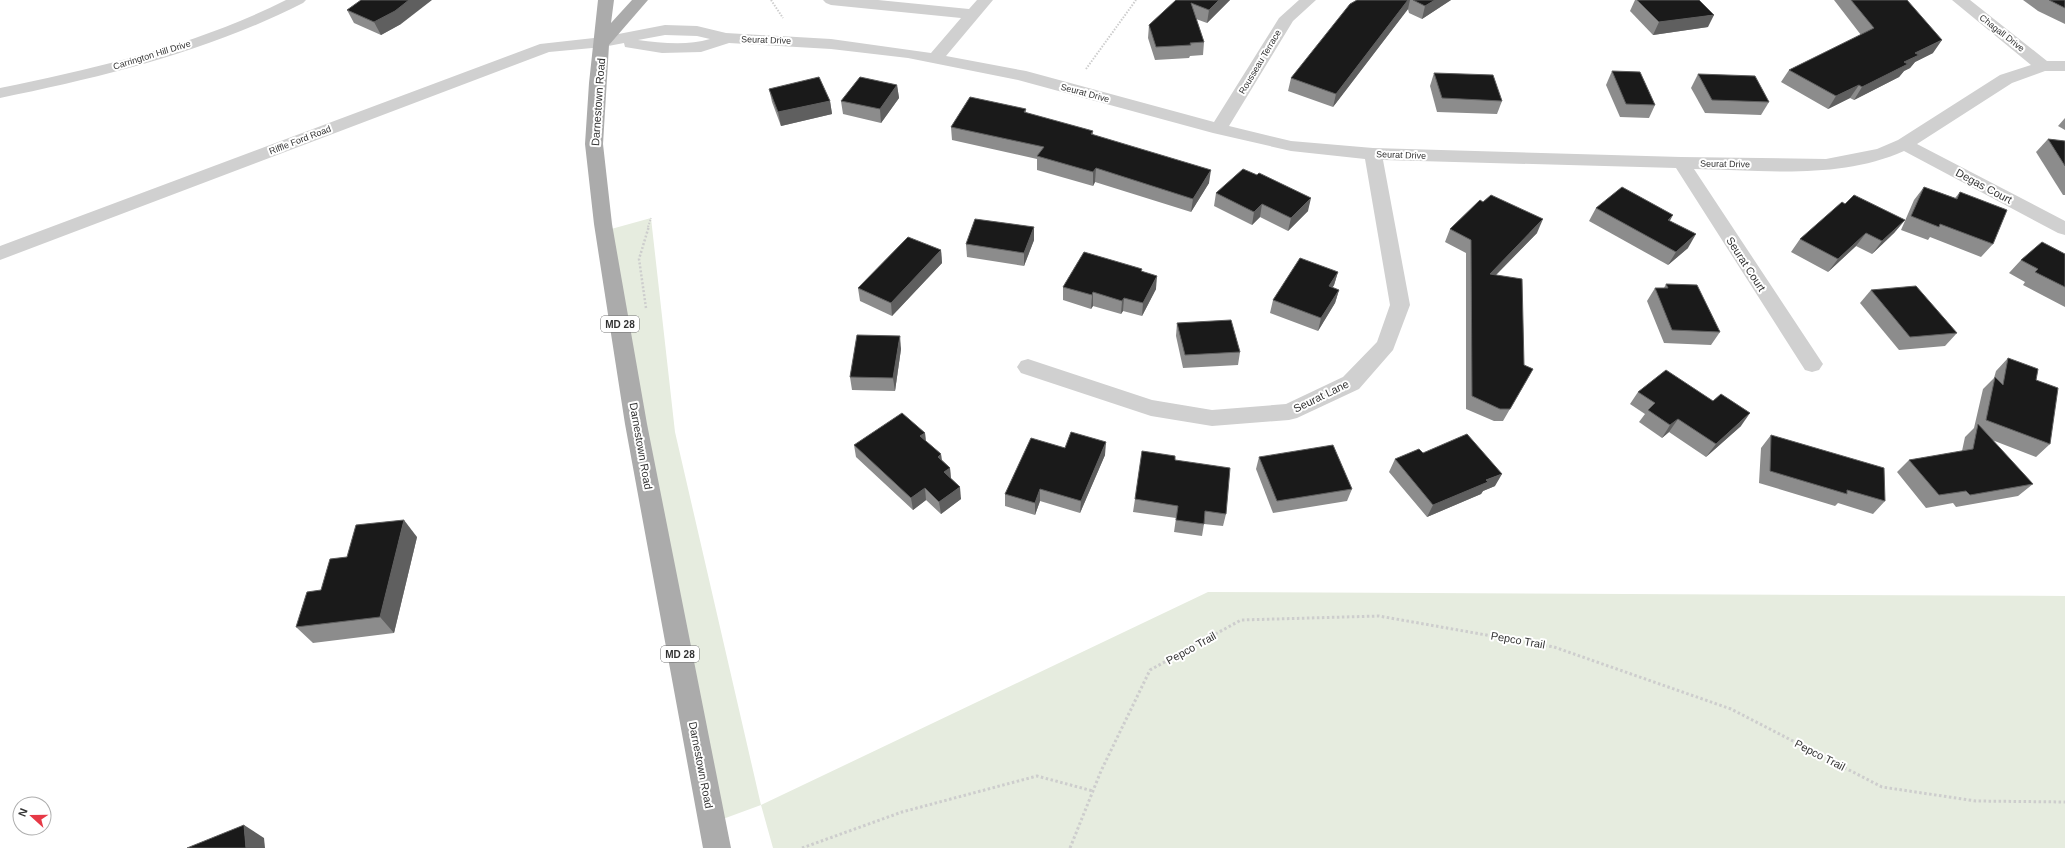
<svg xmlns="http://www.w3.org/2000/svg" width="2065" height="848" viewBox="0 0 2065 848" font-family="Helvetica,sans-serif">
<style>
.green{fill:#e6ecdf}
.lines{fill:none;stroke-linecap:round;stroke-linejoin:round}
.path-far2{stroke:#cdcdcd;stroke-width:2;stroke-dasharray:1.5 1.5;stroke-linecap:butt}
.path-far1{stroke:#cdcdcd;stroke-width:2.5;stroke-dasharray:2 2;stroke-linecap:butt}
.path{stroke:#cdcdcd;stroke-width:3;stroke-dasharray:2.5 2.5;stroke-linecap:butt}
.minor{fill:#d0d0d0;fill-rule:evenodd}
.major{fill:#ababab;fill-rule:evenodd}
.wall{fill:#8c8c8c}
.shaded-wall{fill:#5f5f5f}
.building{fill:#1a1a1a;stroke:#5f5f5f}
.labels{text-anchor:middle;stroke-width:4;stroke-linejoin:round;paint-order:stroke}
.far-street-label{font-size:9px;fill:#333;stroke:#fff}
.shield{fill:#fff;stroke:#707070;stroke-width:1}
.shield-label{font-size:10px;font-weight:bold;fill:#333}
.street-label{font-size:11px;fill:#333;stroke:#fff}
</style>
<rect width="100%" height="100%" fill="#fff"/>
<path class="green" d="M651,218L675,432L761,805L1208,592L2065,596V848H773L761,805L712,823L604,231Z"/>
<g class="lines">
<g class="path-far2">
<path d="M771,0L783,18"/>
<path d="M1086,69L1136,0"/>
<path d="M648,227L651,218"/>
</g>
<path class="path-far1" d="M646,308L639,259L649,226"/>
<g class="path">
<path d="M802,848L902,812L1037,776L1093,791"/>
<path d="M1070,848L1101,771L1150,670L1241,620L1379,616L1554,647L1731,709L1882,787L1976,801L2065,802"/>
</g>
<g class="minor">
<path d="M286,0H306L303,3C209,51 103,77 0,98V88C97,68 197,45 286,0Z"/>
<path d="M823,0H878L969,9L977,0H993L946,56L1026,71L1214,122L1279,18L1299,0H1316L1293,21L1229,126L1291,141L1373,148L1681,157L1826,159L1877,149L1898,140L2000,75L2031,65L1952,0H1970L2047,61H2065V71H2045L2012,83L1917,144L2065,221V235L2058,233L1904,151C1839,180 1763,170 1694,169L1819,358L1823,364L1819,370L1812,372L1805,370L1676,168L1383,160L1410,305L1393,350L1359,389L1297,418L1289,420L1212,426L1151,416L1021,373L1017,367L1021,361L1028,359L1152,400L1212,410L1286,404L1343,377L1377,342L1390,305L1365,159L1291,151L1213,133L1018,80L908,58L831,49L729,43L701,52L662,53L625,47L624,43L603,47L549,52L0,260V246L540,44L603,37L665,25L697,26L726,33L831,39L931,53L961,18L831,5L826,3ZM665,35L697,36L710,39C687,46 661,43 638,40Z"/>
</g>
<path class="major" d="M598,0H614L611,23L632,0H648L609,45L603,144L612,224L647,424L731,848H703L625,424L594,224L585,144L589,83Z"/>
</g>
<g class="wall">
<path d="M1176,0H1230L1207,23L1196,19L1204,42L1203,55L1190,56L1189,58L1155,60L1148,38L1149,25Z"/>
<path d="M1357,0H1451L1422,19L1409,13L1408,9L1333,107L1288,91L1291,78Z"/>
<path d="M1635,0H1699L1708,27L1653,35L1630,11Z"/>
<path d="M1834,0H1907L1933,53L1915,62L1910,68L1904,71L1899,77L1854,100L1850,98L1828,109L1781,82L1789,70L1861,35Z"/>
<path d="M2023,0H2065V24L2038,11Z"/>
<path d="M347,10L401,24L381,35L354,23Z"/>
<path d="M1612,71L1655,105L1649,118L1620,117L1606,85Z"/>
<path d="M1434,73L1502,101L1497,114L1437,112L1430,86Z"/>
<path d="M1698,74L1769,102L1761,115L1705,113L1691,88Z"/>
<path d="M897,85L899,98L881,123L843,114L841,101Z"/>
<path d="M769,89L830,101L832,114L781,126L772,102Z"/>
<path d="M1026,109V113L1093,131V135L1209,183L1191,212L1095,182L1093,186L1037,170V159L952,140L951,127Z"/>
<path d="M2065,118V130L2058,126Z"/>
<path d="M2048,139L2065,141V195H2063L2036,152Z"/>
<path d="M1924,187L1955,198L1960,192L1993,244L1981,257L1930,237L1928,240L1901,230L1914,200Z"/>
<path d="M1216,193L1308,211L1288,231L1260,217L1252,225L1214,206Z"/>
<path d="M1845,204L1905,220L1894,233L1872,254L1856,246L1828,272L1791,252L1800,239Z"/>
<path d="M1596,208L1670,221L1688,248L1668,265L1589,221Z"/>
<path d="M1034,227V240L1024,266L967,257L966,244Z"/>
<path d="M1450,229L1537,233L1496,275L1524,365L1533,369L1503,421H1494L1466,409V253L1445,242Z"/>
<path d="M941,250L942,263L892,316L860,301L858,288Z"/>
<path d="M2065,254V307L2023,285L2025,282L2009,273L2021,260Z"/>
<path d="M1142,271L1156,289L1142,316L1123,311L1121,314L1093,306L1091,309L1063,300V287Z"/>
<path d="M1338,272L1334,285L1332,288L1339,290L1335,303L1318,331L1270,313L1273,300Z"/>
<path d="M1666,284L1720,332L1711,345L1664,343L1647,301L1655,288H1664Z"/>
<path d="M1871,290L1957,333L1945,346L1899,350L1860,303Z"/>
<path d="M1177,323L1240,352L1238,365L1183,368L1176,336Z"/>
<path d="M901,349L895,391L852,390L850,377Z"/>
<path d="M2008,358L2036,380L2050,444L2036,457L1992,440L2033,484L2018,496L1956,507L1953,503L1926,508L1897,472L1909,460L1962,451L1965,437L1974,428L1983,389L1994,378L1996,371Z"/>
<path d="M1638,392L1741,426L1706,457L1669,432L1662,438L1639,422L1645,414L1630,404Z"/>
<path d="M925,433L926,441L941,454L942,460L950,468L951,479L961,499L941,514L926,500L913,510L856,457L854,445Z"/>
<path d="M1771,435L1885,501L1873,514L1838,503L1835,506L1759,483L1761,448Z"/>
<path d="M1065,448L1105,455L1080,513L1040,501L1035,515L1005,506V494Z"/>
<path d="M1423,453L1495,486L1483,491L1481,494L1427,517L1389,472L1395,459Z"/>
<path d="M1259,457L1352,489L1347,501L1273,513L1256,469Z"/>
<path d="M1175,460L1226,514L1223,526L1204,524L1202,536L1174,532L1176,518L1133,512L1135,499Z"/>
<path d="M417,537L394,633L313,643L296,627L321,590L347,557Z"/>
</g>
<g class="shaded-wall">
<path d="M409,0H432L401,24L381,35L374,22Z"/>
<path d="M1219,0H1230L1207,23L1209,10Z"/>
<path d="M1408,0H1410L1408,9L1333,107L1336,94Z"/>
<path d="M1435,0H1451L1422,19L1425,6Z"/>
<path d="M1714,15L1708,27L1653,35L1659,22Z"/>
<path d="M1942,40L1933,53L1915,62L1910,68L1904,71L1899,77L1854,100L1862,87L1904,62L1915,53Z"/>
<path d="M897,85L899,98L881,123L880,109Z"/>
<path d="M1859,85L1850,98L1828,109L1836,96Z"/>
<path d="M830,101L832,114L781,126L778,112Z"/>
<path d="M1096,168L1095,182L1093,186V172Z"/>
<path d="M1211,170L1209,183L1191,212L1193,199Z"/>
<path d="M1311,198L1308,211L1288,231L1291,218Z"/>
<path d="M1262,204L1260,217L1252,225L1254,212Z"/>
<path d="M1673,215L1666,228L1668,220Z"/>
<path d="M1543,219L1537,233L1484,287L1490,274Z"/>
<path d="M1905,220L1894,233L1872,254L1882,241Z"/>
<path d="M1034,227V240L1024,266V253Z"/>
<path d="M1866,233L1856,246L1828,272L1838,259Z"/>
<path d="M1696,234L1688,248L1668,265L1676,252Z"/>
<path d="M941,250L942,263L892,316L891,303Z"/>
<path d="M1338,272L1334,285L1325,299L1329,286Z"/>
<path d="M1157,276L1156,289L1142,316L1143,303Z"/>
<path d="M1339,290L1335,303L1318,331L1321,318Z"/>
<path d="M1093,292V306L1091,309L1092,295Z"/>
<path d="M1124,298L1123,311L1121,314L1122,301Z"/>
<path d="M900,336L901,349L895,391L893,378Z"/>
<path d="M1750,413L1741,426L1706,457L1716,444Z"/>
<path d="M1678,419L1669,432L1662,438L1670,425Z"/>
<path d="M925,433L926,445L920,436Z"/>
<path d="M1106,442L1105,455L1080,513L1081,501Z"/>
<path d="M941,454L942,466L938,457Z"/>
<path d="M950,468L951,480L944,472Z"/>
<path d="M1502,474L1495,486L1483,491L1481,494L1427,517L1433,505L1486,480Z"/>
<path d="M960,487L961,499L941,514L939,502Z"/>
<path d="M925,488L926,500L913,510L911,498Z"/>
<path d="M1040,489V501L1035,515V503Z"/>
<path d="M404,520L417,537L394,633L380,617Z"/>
<path d="M244,825L264,838L265,848H246Z"/>
</g>
<g class="building">
<path d="M361,0H409L395,11L374,22L347,10Z"/>
<path d="M1176,0H1219L1209,10L1191,3L1204,42L1190,43L1191,45L1156,47L1149,25Z"/>
<path d="M1357,0H1408L1336,94L1291,78L1350,4Z"/>
<path d="M1413,0H1435L1425,6Z"/>
<path d="M1637,0H1699L1714,15L1659,22Z"/>
<path d="M1851,0H1907L1942,40L1915,53L1919,55L1904,62L1908,64L1862,87L1859,85L1836,96L1789,70L1874,28Z"/>
<path d="M2049,0H2065V8Z"/>
<path d="M1612,71L1640,72L1655,105L1626,104Z"/>
<path d="M1434,73L1493,75L1502,101L1442,98Z"/>
<path d="M1698,74L1755,76L1769,102L1712,100Z"/>
<path d="M819,77L830,101L778,112L769,89Z"/>
<path d="M860,77L897,85L880,109L841,101Z"/>
<path d="M970,97L1026,109L1024,112L1093,131L1091,134L1211,170L1193,199L1096,168L1093,172L1037,156L1044,147L951,127Z"/>
<path d="M2048,139L2065,141V166Z"/>
<path d="M1243,169L1257,175L1259,173L1311,198L1291,218L1262,204L1254,212L1216,193Z"/>
<path d="M1622,187L1673,215L1668,220L1696,234L1676,252L1596,208Z"/>
<path d="M1924,187L1957,199L1960,192L2007,210L1993,244L1940,224L1939,227L1911,216Z"/>
<path d="M1491,195L1543,219L1490,274L1522,279L1524,365L1533,369L1510,409H1500L1472,396L1471,240L1450,229L1480,200L1483,202Z"/>
<path d="M1854,195L1905,220L1882,241L1866,233L1838,259L1800,239L1842,202L1845,204Z"/>
<path d="M975,219L1034,227L1024,253L966,244Z"/>
<path d="M908,237L941,250L891,303L858,288Z"/>
<path d="M2042,242L2065,254V287L2035,272L2038,269L2021,260Z"/>
<path d="M1084,252L1142,269L1141,271L1157,276L1143,303L1124,298L1122,301L1093,292L1092,295L1063,287Z"/>
<path d="M1300,258L1338,272L1329,286L1339,290L1321,318L1273,300Z"/>
<path d="M1666,284L1697,285L1720,332L1672,330L1655,288H1668Z"/>
<path d="M1916,286L1957,333L1910,337L1871,290Z"/>
<path d="M1231,320L1240,352L1185,355L1177,323Z"/>
<path d="M857,335L900,336L893,378L850,377Z"/>
<path d="M2008,358L2038,369L2036,380L2058,388L2050,444L1986,420L1995,377L2003,385Z"/>
<path d="M1666,370L1713,401L1721,394L1750,413L1716,444L1678,419L1670,425L1648,410L1655,403L1638,392Z"/>
<path d="M902,413L925,433L920,436L941,454L938,457L950,468L944,472L960,487L939,502L925,488L911,498L854,445Z"/>
<path d="M1978,424L2033,484L1970,495L1966,491L1939,495L1909,460L1973,449Z"/>
<path d="M1071,432L1106,442L1081,501L1040,489L1035,503L1005,494L1031,438L1065,448Z"/>
<path d="M1467,434L1502,474L1486,480L1488,482L1433,505L1395,459L1419,449L1423,453Z"/>
<path d="M1771,435L1884,468L1885,501L1847,490V494L1770,471Z"/>
<path d="M1333,445L1352,489L1277,501L1259,457Z"/>
<path d="M1142,451L1175,456V460L1230,468L1226,514L1205,511L1204,524L1176,520L1178,506L1135,499Z"/>
<path d="M404,520L380,617L296,627L307,592L321,590L330,559L347,557L356,525Z"/>
<path d="M244,825L246,848H187Z"/>
</g>
<g class="labels">
<g class="far-street-label">
<text transform="translate(2002 33) rotate(38)" y="3">Chagall Drive</text>
<text transform="translate(766 40) rotate(2)" y="3">Seurat Drive</text>
<text transform="translate(152 55) rotate(-17)" y="3">Carrington Hill Drive</text>
<text transform="translate(1260 62) rotate(-59)" y="3">Rousseau Terrace</text>
<text transform="translate(1085 93) rotate(15)" y="3">Seurat Drive</text>
<text transform="translate(300 140) rotate(-21)" y="3">Riffle Ford Road</text>
<text transform="translate(1401 155) rotate(2)" y="3">Seurat Drive</text>
<text transform="translate(1725 164) rotate(1)" y="3">Seurat Drive</text>
</g>
<g class="shield">
<rect x="601" y="316" width="38" height="16" rx="3"/>
<rect x="661" y="646" width="38" height="16" rx="3"/>
</g>
<g class="shield-label">
<text x="620" y="328">MD 28</text>
<text x="680" y="658">MD 28</text>
</g>
<g class="street-label">
<text transform="translate(598 102) rotate(-86)" y="4">Darnestown Road</text>
<text transform="translate(1984 186) rotate(28)" y="4">Degas Court</text>
<text transform="translate(1746 264) rotate(57)" y="4">Seurat Court</text>
<text transform="translate(1321 396) rotate(-26)" y="4">Seurat Lane</text>
<text transform="translate(641 446) rotate(80)" y="4">Darnestown Road</text>
<text transform="translate(1518 640) rotate(10)" y="4">Pepco Trail</text>
<text transform="translate(1191 648) rotate(-29)" y="4">Pepco Trail</text>
<text transform="translate(1820 755) rotate(27)" y="4">Pepco Trail</text>
<text transform="translate(701 765) rotate(79)" y="4">Darnestown Road</text>
</g>
</g>
<g transform="translate(32 816) rotate(291)"><circle r="19" fill="#ffffff" stroke="#adadad"/>
<path d="M0-3L7 15L0 10L-7 15Z" fill="#e63946"/>
<text y="-6" font-size="11" font-weight="bold" text-anchor="middle" fill="#333333">N</text>
</g>
</svg>
